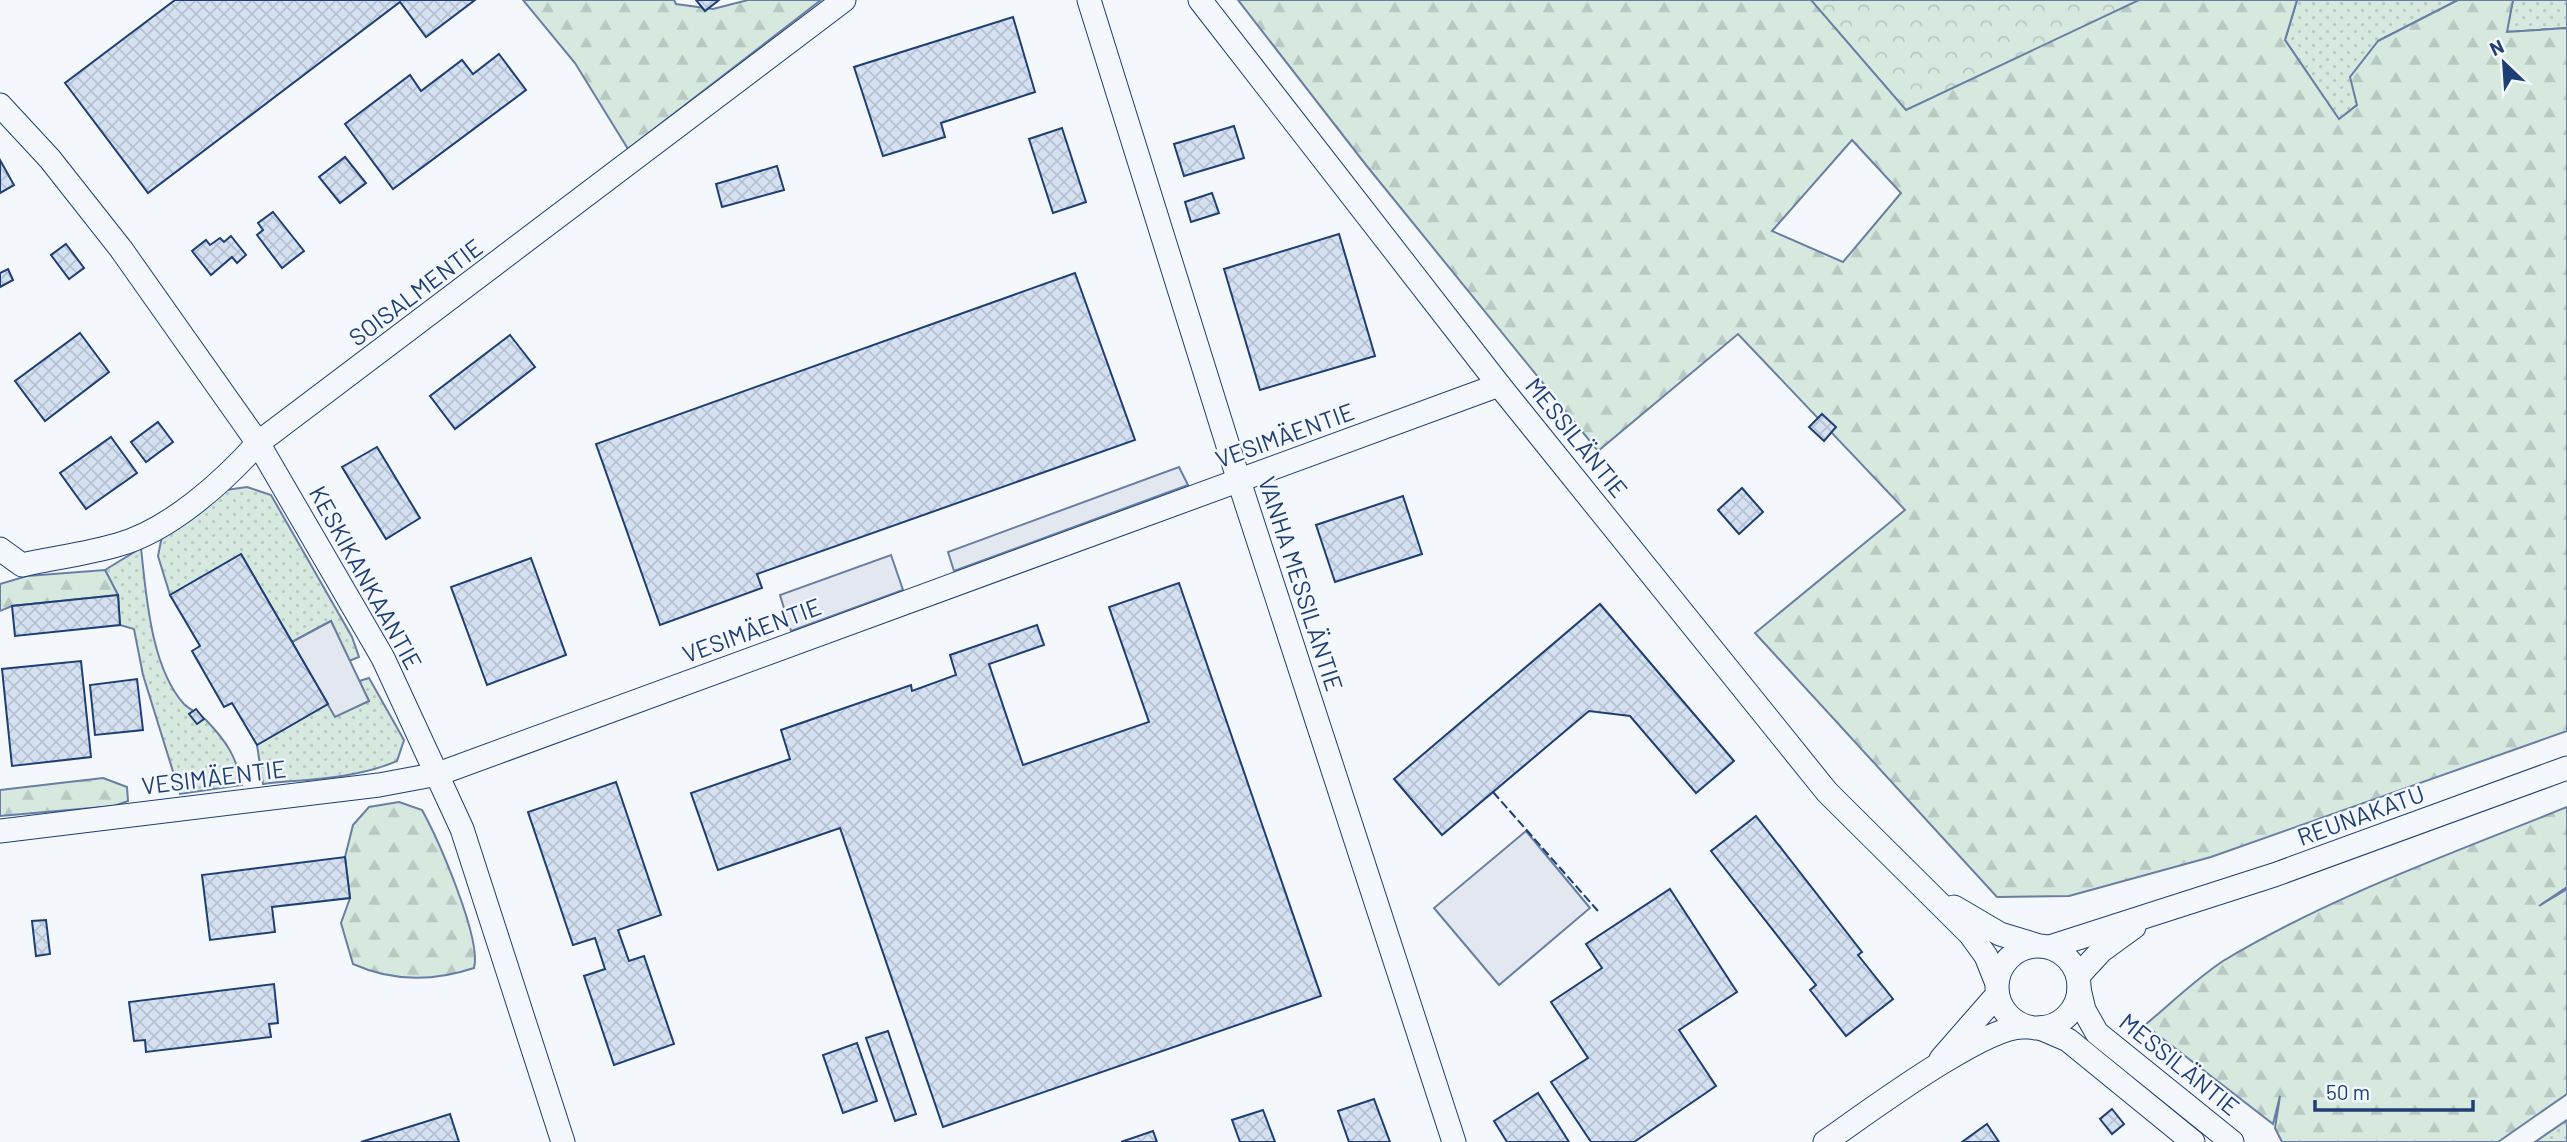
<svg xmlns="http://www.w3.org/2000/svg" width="2567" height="1142" viewBox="0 0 2567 1142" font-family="Barlow,sans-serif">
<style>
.grass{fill:url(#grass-dots);stroke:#687fa3;stroke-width:2}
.forest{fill:url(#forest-firs);stroke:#687fa3;stroke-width:2;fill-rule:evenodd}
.park{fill:url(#park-crowns);stroke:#687fa3;stroke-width:2}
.parking{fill:#e3e8f0;stroke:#687fa3;stroke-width:2}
.building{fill:url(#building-cross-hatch);stroke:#1d3f73;stroke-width:2}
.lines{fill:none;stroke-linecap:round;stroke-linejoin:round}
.minor-casing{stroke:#1d3f73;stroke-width:25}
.minor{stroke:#f4f7fb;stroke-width:23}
.fence{stroke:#1d3f73;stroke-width:2;stroke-dasharray:9 3.5;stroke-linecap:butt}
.labels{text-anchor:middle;stroke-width:5;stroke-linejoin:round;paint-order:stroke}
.street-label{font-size:24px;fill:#1d3f73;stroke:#f4f7fb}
</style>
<defs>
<pattern id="grass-dots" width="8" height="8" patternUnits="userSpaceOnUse" patternTransform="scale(1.75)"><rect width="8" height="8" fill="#d7e8df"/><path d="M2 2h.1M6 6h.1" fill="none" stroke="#b8c8c3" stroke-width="1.8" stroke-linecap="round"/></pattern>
<pattern id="forest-firs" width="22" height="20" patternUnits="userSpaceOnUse" patternTransform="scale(1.75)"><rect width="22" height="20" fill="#d7e8df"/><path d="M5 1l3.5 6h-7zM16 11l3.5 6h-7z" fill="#b8c8c3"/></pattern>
<pattern id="park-crowns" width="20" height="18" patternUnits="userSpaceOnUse" patternTransform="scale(1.75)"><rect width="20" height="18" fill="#d7e8df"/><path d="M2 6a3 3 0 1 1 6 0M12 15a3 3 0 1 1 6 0" fill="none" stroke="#b8c8c3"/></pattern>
<pattern id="building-cross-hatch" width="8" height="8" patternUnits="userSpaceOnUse" patternTransform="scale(1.75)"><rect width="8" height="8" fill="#d5e0f0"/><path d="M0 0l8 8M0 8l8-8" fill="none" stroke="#b6c1d1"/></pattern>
</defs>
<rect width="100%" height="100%" fill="#f4f7fb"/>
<g class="grass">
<path d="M2297,0H2458L2378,41L2358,104L2339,120L2285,40Z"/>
<path d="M2513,0H2567V28L2506,32Z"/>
<path d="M247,487L271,495L352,637L359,657L349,661L331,621L292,642L241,554L170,595L158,556L162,536L226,490Z"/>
<path d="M141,548C146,594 151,668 184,704C190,710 200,714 206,720C227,742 236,756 242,785L180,794L143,675L134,629L120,625L118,595L105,570Z"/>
<path d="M369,678L404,740L397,761C356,779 307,779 263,784L257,745L328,704L335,716L369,701L359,681Z"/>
<path d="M2567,1120V1142H2535Z"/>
</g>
<g class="forest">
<path d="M523,0H674L676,4L713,9L748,0H821L628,149L575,63Z"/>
<path d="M1238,0H2297L2285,40L2339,119L2357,105L2350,77L2378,41L2458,0H2513L2507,32L2567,28V731L2211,857L2069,896L1997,897L1755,633L1905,510L1738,334L1598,451L1366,165ZM1852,140L1901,193L1843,262L1772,231Z"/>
<path d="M105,570L118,595L12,606L0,611V584L27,576Z"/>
<path d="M103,778L127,787L128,801L114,806L0,816V790Z"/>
<path d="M399,802L422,810C438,839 482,939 474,968C432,982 393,982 353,964L341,923L350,898L345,857L353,825L369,807Z"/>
<path d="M2567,807V887L2539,906L2567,889V1094L2498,1142H2282L2275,1128L2280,1096L2273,1124L2145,1025C2170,1004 2196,979 2223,961C2331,896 2451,854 2567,807Z"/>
</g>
<path class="park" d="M1811,0H2139L1906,110Z"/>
<g class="parking">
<path d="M1179,467L1188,485L954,571L948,552Z"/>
<path d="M891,555L903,590L791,631L780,595Z"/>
<path d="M331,621L369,701L335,717L292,642Z"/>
<path d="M1526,831L1590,908L1499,985L1434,908Z"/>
</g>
<g class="building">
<path d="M175,0H475L426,37L400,2L148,193L65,83Z"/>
<path d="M696,0H719L705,11Z"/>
<path d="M1013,17L1035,92L941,123L945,137L883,156L854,67Z"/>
<path d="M499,54L526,90L393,189L345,124L410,75L421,91L462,60L473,74Z"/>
<path d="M1234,126L1244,158L1184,176L1174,144Z"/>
<path d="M1062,128L1086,202L1053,213L1029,139Z"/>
<path d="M345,157L366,183L340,203L319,177Z"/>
<path d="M0,160L14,185L0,193Z"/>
<path d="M777,166L784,190L722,207L716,184Z"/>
<path d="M1212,193L1219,213L1191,222L1185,202Z"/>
<path d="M273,212L304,251L282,268L257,235L263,230L258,223Z"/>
<path d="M1339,234L1375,356L1260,390L1224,269Z"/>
<path d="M231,236L246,255L237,263L232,257L211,275L192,251L206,240L210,245L220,238L224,242Z"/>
<path d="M66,244L84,268L69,279L51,255Z"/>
<path d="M8,269L13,280L0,287V273Z"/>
<path d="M1075,273L1135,440L757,574L762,588L660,625L596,444Z"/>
<path d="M80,333L109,372L45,421L15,381Z"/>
<path d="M510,335L535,367L455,429L430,396Z"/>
<path d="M1822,414L1836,427L1824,441L1809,427Z"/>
<path d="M158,422L173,442L146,462L131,442Z"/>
<path d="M111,437L137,473L86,509L60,473Z"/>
<path d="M377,447L420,518L386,539L342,467Z"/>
<path d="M1742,488L1763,512L1739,534L1718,510Z"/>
<path d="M1403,496L1422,554L1335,582L1316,525Z"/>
<path d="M241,554L328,704L257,745L232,703L224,707L192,651L200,646L170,595Z"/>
<path d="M531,558L566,655L487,685L451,587Z"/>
<path d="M1179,583L1321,996L943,1127L840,828L718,870L691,793L790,759L781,730L911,685L912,691L956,675L950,655L1037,625L1044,645L989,664L1023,765L1149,722L1109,607Z"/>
<path d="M118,595L120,625L15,636L12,606Z"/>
<path d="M1600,604L1734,761L1696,793L1630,716L1589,711L1442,835L1394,779Z"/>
<path d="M81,661L91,757L12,766L2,669Z"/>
<path d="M137,679L143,730L95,735L90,685Z"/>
<path d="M196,709L204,719L197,724L189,714Z"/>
<path d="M616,782L661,915L618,930L629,961L644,956L674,1044L614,1065L584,976L605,969L595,938L573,945L528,812Z"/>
<path d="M1756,816L1862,952L1858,955L1893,999L1846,1036L1810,990L1816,985L1711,851Z"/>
<path d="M345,857L350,898L272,907L275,932L210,940L202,875Z"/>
<path d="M1670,889L1737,992L1679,1030L1716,1086L1634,1142H1591L1551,1082L1588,1058L1551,1002L1602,968L1586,944Z"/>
<path d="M46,920L50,954L36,956L32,921Z"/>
<path d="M274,984L278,1023L269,1024L271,1037L146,1052L145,1040L134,1041L129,1002Z"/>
<path d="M888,1031L916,1114L895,1121L866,1038Z"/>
<path d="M857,1043L877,1101L843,1113L823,1055Z"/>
<path d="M1538,1093L1569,1142H1507L1494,1121Z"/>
<path d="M1374,1099L1390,1142H1349L1338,1111Z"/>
<path d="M2112,1109L2124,1124L2112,1134L2100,1119Z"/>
<path d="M1263,1110L1275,1142H1240L1232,1120Z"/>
<path d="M450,1114L459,1142H361Z"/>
<path d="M1987,1124L1999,1142H1962Z"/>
<path d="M1153,1131L1157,1142H1121Z"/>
</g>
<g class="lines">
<defs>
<g id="minor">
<path d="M1089,0L1239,481L1454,1142"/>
<path d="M1200,0L1499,385L1827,792L1970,934L1986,956L1996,981"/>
<path d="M0,105L50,159L121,249L258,443L383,658L462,829L563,1142"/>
<path d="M0,549L22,565C53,558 86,554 117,545C169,531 223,482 258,443L844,0"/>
<path d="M0,831L379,785L438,774L1499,385"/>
<path d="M1954,907L2000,934L2036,945"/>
<circle cx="2038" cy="987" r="41"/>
<path d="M2050,947L2274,875L2567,768"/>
<path d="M2078,976L2101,951L2134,927"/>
<path d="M2079,989L2084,1010L2097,1033L2232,1142"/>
<path d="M2040,1028L2068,1040L2193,1142"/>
<path d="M1941,1059L1997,995"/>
<path d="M1825,1142C1863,1116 1985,1024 2025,1027"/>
</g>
</defs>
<use href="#minor" class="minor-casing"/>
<use href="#minor" class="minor"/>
<path class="fence" d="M1493,792L1598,911"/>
</g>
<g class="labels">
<g class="street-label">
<text transform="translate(416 293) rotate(-37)" y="8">SOISALMENTIE</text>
<text transform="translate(1285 436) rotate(-20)" y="8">VESIMÄENTIE</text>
<text transform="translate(1576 438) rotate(51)" y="8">MESSILÄNTIE</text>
<text transform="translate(365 578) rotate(61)" y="8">KESKIKANKAANTIE</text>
<text transform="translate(1300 584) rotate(72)" y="8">VANHA MESSILÄNTIE</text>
<text transform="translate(752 631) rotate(-20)" y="8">VESIMÄENTIE</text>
<text transform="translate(214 778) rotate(-7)" y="8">VESIMÄENTIE</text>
<text transform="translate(2361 816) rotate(-20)" y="8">REUNAKATU</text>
<text transform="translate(2179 1065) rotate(39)" y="8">MESSILÄNTIE</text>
</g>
</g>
<g transform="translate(2504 63) rotate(335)" stroke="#f4f7fb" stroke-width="5" paint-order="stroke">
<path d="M0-5L12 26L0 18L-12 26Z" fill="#1d3f73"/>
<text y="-10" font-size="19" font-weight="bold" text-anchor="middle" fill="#1d3f73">N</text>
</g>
<path d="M2315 1100v10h158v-10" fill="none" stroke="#1d3f73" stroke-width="3.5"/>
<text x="2326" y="1100" font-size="21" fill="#1d3f73" stroke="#f4f7fb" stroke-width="5" paint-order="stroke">50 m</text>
</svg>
